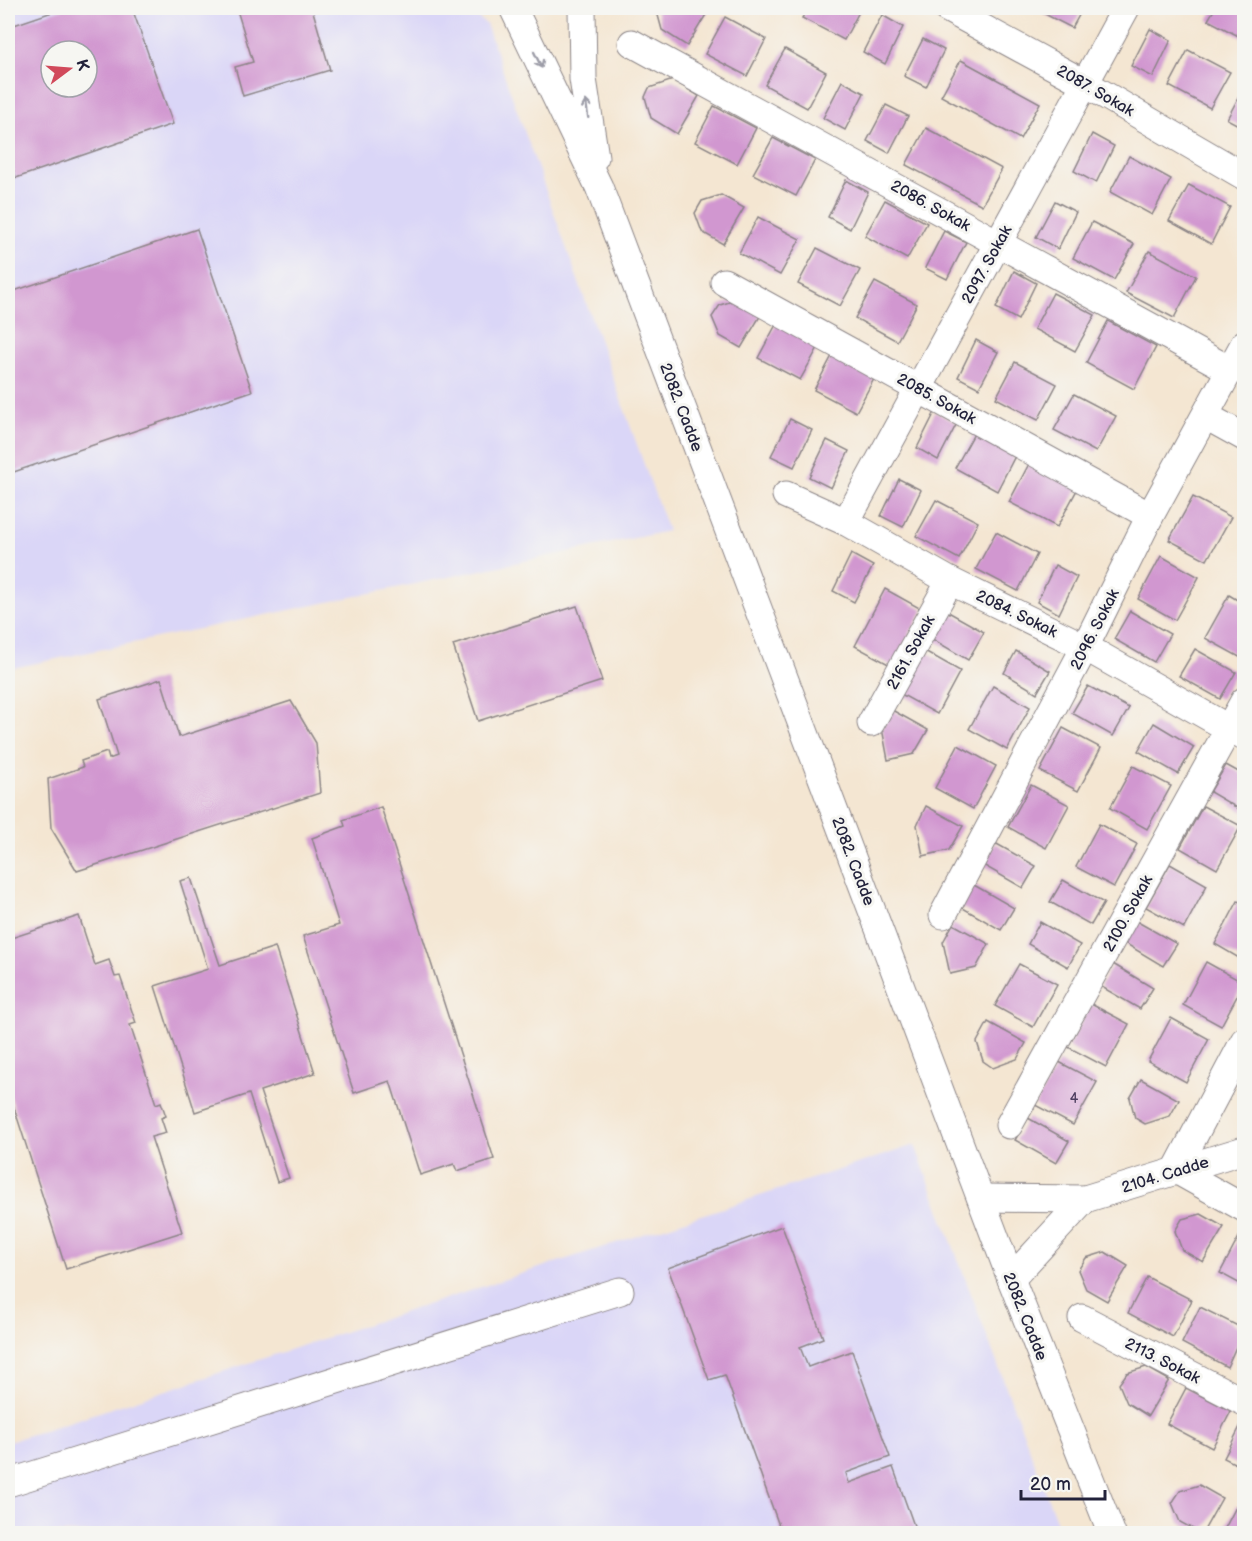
<svg xmlns="http://www.w3.org/2000/svg" width="1252" height="1541" viewBox="0 0 1252 1541" font-family="'Balsamiq Sans',sans-serif">
<style>
.built{fill:#dad6f7;fill-rule:evenodd}
.building{fill:#d197d0;fill-rule:evenodd}
.lines{fill:none;stroke-linecap:round;stroke-linejoin:round}
.minor-casing{stroke:#8b8486;stroke-width:29}
.minor{stroke:#fff;stroke-width:27}
.oneway{stroke:#9c9ca7}
.labels{text-anchor:middle;stroke-width:6;stroke-linejoin:round;paint-order:stroke}
.number-label{font-size:14px;fill:#4e3f60}
.street-label{font-size:16px;fill:#22223b;stroke:#f6f6f2}
</style>
<rect width="100%" height="100%" fill="#f6f6f2"/>
<filter id="ink" filterUnits="userSpaceOnUse"><feTurbulence type="fractalNoise" baseFrequency=".0167" numOctaves="2"/><feDisplacementMap in="SourceGraphic" scale="12" xChannelSelector="R" yChannelSelector="G"/><feConvolveMatrix kernelMatrix="1 2 1 2 8 2 1 2 1" color-interpolation-filters="sRGB"/></filter>
<filter id="wash" filterUnits="userSpaceOnUse"><feTurbulence type="fractalNoise" baseFrequency=".008" numOctaves="4" result="noise"/><feDisplacementMap in="SourceGraphic" scale="24" xChannelSelector="R" yChannelSelector="G"/><feGaussianBlur stdDeviation="1.35" result="paint"/><feColorMatrix in="noise" values="0 0 0 0 0 0 0 0 0 0 0 0 0 0 0 0 0 1.4 0 .05"/><feComposite in="paint" operator="in"/></filter>
<g filter="url(#wash)">
<rect width="100%" height="100%" fill="#f4e6d2"/>
<g class="built">
<path d="M8,8H466L486,24L668,531L8,669ZM51,51H87V87H51Z"/>
<path d="M915,1145L1061,1533H8V1442Z"/>
</g>
<g id="blocks">
<g class="building">
<path d="M64,8H132L173,124L16,178L8,155V27ZM51,51H87V87H51Z"/>
<path d="M245,8H312L330,70L243,96L235,67L253,62L237,10Z"/>
<path d="M656,8H710L687,46L662,30Z"/>
<path d="M808,8H861L844,40L802,18Z"/>
<path d="M1033,8H1083L1072,28Z"/>
<path d="M1215,8H1244V39L1208,20Z"/>
<path d="M882,15L903,27L885,64L863,52Z"/>
<path d="M725,17L766,39L747,76L705,54Z"/>
<path d="M1150,29L1171,40L1153,77L1131,66Z"/>
<path d="M923,39L944,50L926,87L904,76Z"/>
<path d="M785,49L826,72L807,108L765,85Z"/>
<path d="M1188,50L1230,72L1210,108L1169,86Z"/>
<path d="M961,60L1040,103L1020,139L941,96Z"/>
<path d="M673,80L699,96L677,134L651,118L645,97L649,88Z"/>
<path d="M842,81L864,93L845,130L823,118Z"/>
<path d="M1244,87V128L1227,119Z"/>
<path d="M886,105L908,116L889,153L867,141Z"/>
<path d="M714,106L756,128L737,164L695,142Z"/>
<path d="M926,128L1002,169L982,205L906,165Z"/>
<path d="M1092,134L1114,146L1096,183L1074,171Z"/>
<path d="M773,138L815,160L796,196L753,174Z"/>
<path d="M1129,156L1171,179L1152,215L1110,192Z"/>
<path d="M846,180L868,192L850,229L828,217Z"/>
<path d="M1189,185L1230,207L1211,244L1169,221Z"/>
<path d="M721,195L744,208L723,244L702,232L695,213L702,201Z"/>
<path d="M885,200L927,223L907,259L865,236Z"/>
<path d="M1055,201L1076,212L1058,249L1036,237Z"/>
<path d="M758,217L800,239L780,275L739,253Z"/>
<path d="M1092,222L1134,244L1114,280L1073,258Z"/>
<path d="M197,229L252,391L8,474V293Z"/>
<path d="M944,231L966,242L947,279L925,268Z"/>
<path d="M817,248L860,270L840,306L798,284Z"/>
<path d="M1149,251L1196,276L1174,318L1126,293Z"/>
<path d="M1014,271L1036,283L1018,320L996,308Z"/>
<path d="M875,282L917,304L897,341L855,318Z"/>
<path d="M1053,293L1095,315L1075,351L1034,329Z"/>
<path d="M739,299L762,313L741,348L720,336L712,317L720,305Z"/>
<path d="M778,321L820,344L800,380L758,358Z"/>
<path d="M1108,321L1156,347L1134,389L1086,363Z"/>
<path d="M976,340L998,352L979,388L958,377Z"/>
<path d="M833,354L875,377L856,412L814,390Z"/>
<path d="M1015,362L1057,384L1038,420L996,398Z"/>
<path d="M1074,394L1116,416L1096,452L1054,430Z"/>
<path d="M935,412L957,423L938,460L917,448Z"/>
<path d="M790,419L812,430L794,467L771,456Z"/>
<path d="M975,432L1016,454L997,491L955,468Z"/>
<path d="M827,440L849,451L831,488L809,477Z"/>
<path d="M1031,460L1079,486L1057,527L1009,502Z"/>
<path d="M899,479L921,490L903,527L881,516Z"/>
<path d="M1193,497L1231,517L1207,560L1169,540Z"/>
<path d="M936,500L978,522L959,559L916,536Z"/>
<path d="M996,532L1037,554L1018,591L976,569Z"/>
<path d="M851,554L873,566L854,602L833,591Z"/>
<path d="M1161,556L1199,577L1175,620L1138,599Z"/>
<path d="M1055,565L1077,577L1059,614L1037,602Z"/>
<path d="M885,589L923,610L892,666L855,646Z"/>
<path d="M1229,595L1244,604L1243,659L1205,638Z"/>
<path d="M577,606L602,681L478,721L453,645Z"/>
<path d="M943,609L984,632L968,660L927,636Z"/>
<path d="M1130,611L1170,634L1154,662L1114,639Z"/>
<path d="M1195,649L1236,672L1220,699L1179,676Z"/>
<path d="M923,650L960,671L937,714L899,693Z"/>
<path d="M1016,651L1050,671L1037,693L1004,673Z"/>
<path d="M161,679L179,737L291,701L316,743L320,793L77,871L51,828L48,779L83,767L81,761L107,752L109,759L117,756L99,699Z"/>
<path d="M993,686L1030,707L1007,750L969,729Z"/>
<path d="M1088,686L1129,708L1113,736L1072,713Z"/>
<path d="M892,710L928,730L914,754L888,760L882,728Z"/>
<path d="M1154,723L1194,747L1178,774L1138,751Z"/>
<path d="M1063,728L1101,748L1078,791L1040,771Z"/>
<path d="M958,745L996,766L973,809L935,788Z"/>
<path d="M1226,765L1244,775V812L1210,792Z"/>
<path d="M1133,766L1171,786L1147,829L1110,808Z"/>
<path d="M1031,785L1069,805L1046,848L1008,827Z"/>
<path d="M926,806L963,826L949,850L923,856L917,825Z"/>
<path d="M1203,806L1241,826L1217,869L1180,848Z"/>
<path d="M381,807L494,1159L457,1171L454,1164L420,1175L390,1081L354,1093L303,936L339,925L312,838L345,826L343,820Z"/>
<path d="M1099,824L1137,844L1114,887L1076,867Z"/>
<path d="M995,843L1036,866L1023,888L983,865Z"/>
<path d="M1170,864L1207,885L1184,928L1146,907Z"/>
<path d="M191,878L220,965L275,947L315,1073L260,1091L289,1178L277,1182L249,1094L195,1112L155,986L208,969L180,881Z"/>
<path d="M1063,880L1104,903L1091,925L1050,902Z"/>
<path d="M974,885L1014,908L1001,930L961,907Z"/>
<path d="M1238,901L1244,905V961L1215,944Z"/>
<path d="M79,916L95,965L109,960L115,977L120,976L136,1023L130,1025L156,1104L161,1102L166,1116L161,1118L166,1133L151,1137L182,1232L66,1269L8,1089V939Z"/>
<path d="M1136,921L1177,944L1163,966L1123,942Z"/>
<path d="M1040,922L1080,945L1068,967L1028,944Z"/>
<path d="M953,924L989,944L976,968L950,974L943,942Z"/>
<path d="M1206,962L1244,983L1221,1026L1183,1005Z"/>
<path d="M1019,964L1057,984L1033,1027L995,1006Z"/>
<path d="M1113,964L1153,988L1140,1009L1100,986Z"/>
<path d="M1091,1004L1129,1024L1106,1067L1068,1047Z"/>
<path d="M1171,1018L1209,1039L1186,1082L1148,1061Z"/>
<path d="M988,1022L1026,1043L1017,1059L993,1068L983,1061L977,1042Z"/>
<path d="M1059,1062L1097,1082L1073,1125L1035,1105Z"/>
<path d="M1141,1079L1179,1100L1170,1116L1145,1124L1135,1118L1130,1098Z"/>
<path d="M1028,1118L1069,1141L1056,1163L1015,1140Z"/>
<path d="M1201,1214L1224,1227L1203,1262L1182,1250L1175,1231L1182,1219Z"/>
<path d="M782,1226L823,1338L800,1347L808,1367L852,1351L890,1457L846,1473L849,1483L893,1467L917,1534H782L725,1375L709,1380L668,1268Z"/>
<path d="M1239,1237L1244,1240V1286L1220,1273Z"/>
<path d="M1105,1252L1128,1266L1107,1301L1086,1289L1078,1270L1086,1258Z"/>
<path d="M1147,1277L1192,1300L1173,1337L1128,1313Z"/>
<path d="M1200,1307L1244,1329L1227,1367L1182,1343Z"/>
<path d="M1146,1367L1169,1380L1148,1416L1127,1403L1119,1384L1127,1373Z"/>
<path d="M1186,1388L1231,1411L1212,1448L1167,1424Z"/>
<path d="M1244,1419V1468L1224,1458Z"/>
<path d="M1199,1485L1222,1498L1202,1534L1180,1522L1172,1503L1180,1491Z"/>
<path d="M1237,1505L1244,1509V1534H1222Z"/>
</g>
</g>
</g>
<g filter="url(#ink)">
<use href="#blocks" fill-opacity="0" stroke="#8b8486" stroke-width="1.5"/>
<g class="lines">
<defs>
<g id="minor">
<path d="M513,8L599,187L1011,1279L1112,1534"/>
<path d="M582,8L583,79L595,157"/>
<path d="M946,8L1086,84L1244,176"/>
<path d="M632,43L1230,370"/>
<path d="M724,282L1150,516"/>
<path d="M1206,416L1244,437"/>
<path d="M786,495L846,522L950,581L1085,647L1244,737"/>
<path d="M846,522L1126,8"/>
<path d="M871,723L950,581"/>
<path d="M943,915L1085,647L1150,516L1244,344"/>
<path d="M1244,1041L1176,1170L1244,1208"/>
<path d="M1009,1125L1244,701"/>
<path d="M981,1198L1085,1199L1244,1150"/>
<path d="M1011,1279L1085,1199"/>
<path d="M1082,1318L1244,1402"/>
<path d="M8,1483L620,1291"/>
</g>
</defs>
<use href="#minor" class="minor-casing"/>
<use href="#minor" class="minor"/>
</g>
<defs><path id="oneway-shaft" d="M-6 0H5M1.5-3L5.5 0L1.5 3" fill="none" stroke-width="1.6" stroke-linecap="round" stroke-linejoin="round" transform="scale(1.5)"/></defs>
<g class="oneway">
<use href="#oneway-shaft" transform="translate(538 60) rotate(64)"/>
<use href="#oneway-shaft" transform="translate(587 109) rotate(-98)"/>
</g>
</g>
<g class="labels">
<g class="number-label">
<text x="1074" y="1103">4</text>
</g>
<g class="street-label">
<text transform="translate(1096 90) rotate(30)" y="6">2087. Sokak</text>
<text transform="translate(931 205) rotate(29)" y="6">2086. Sokak</text>
<text transform="translate(986 264) rotate(-61)" y="6">2097. Sokak</text>
<text transform="translate(937 398) rotate(29)" y="6">2085. Sokak</text>
<text transform="translate(682 407) rotate(69)" y="6">2082. Cadde</text>
<text transform="translate(1017 613) rotate(26)" y="6">2084. Sokak</text>
<text transform="translate(1094 629) rotate(-63)" y="6">2096. Sokak</text>
<text transform="translate(910 652) rotate(-61)" y="6">2161. Sokak</text>
<text transform="translate(854 861) rotate(69)" y="6">2082. Cadde</text>
<text transform="translate(1127 913) rotate(-61)" y="6">2100. Sokak</text>
<text transform="translate(1165 1174) rotate(-17)" y="6">2104. Cadde</text>
<text transform="translate(1026 1316) rotate(68)" y="6">2082. Cadde</text>
<text transform="translate(1163 1360) rotate(27)" y="6">2113. Sokak</text>
</g>
</g>
<rect width="1252" height="1541" fill="none" stroke="#f6f6f2" stroke-width="30"/>
<g transform="translate(69 69) rotate(74)"><circle r="28" fill="#f6f6f2" stroke="#a1a1a9" stroke-width="1.5"/>
<path d="M0-4.5L10 22L0 15L-10 22Z" fill="#d1495b"/>
<text y="-9" font-size="16" font-weight="bold" text-anchor="middle" fill="#22223b">K</text>
</g>
<path d="M1021 1490v9h84v-9" fill="none" stroke="#22223b" stroke-width="3"/>
<text x="1030" y="1490" font-size="18" fill="#22223b" stroke="#f6f6f2" stroke-width="4.5" paint-order="stroke">20 m</text>
</svg>
